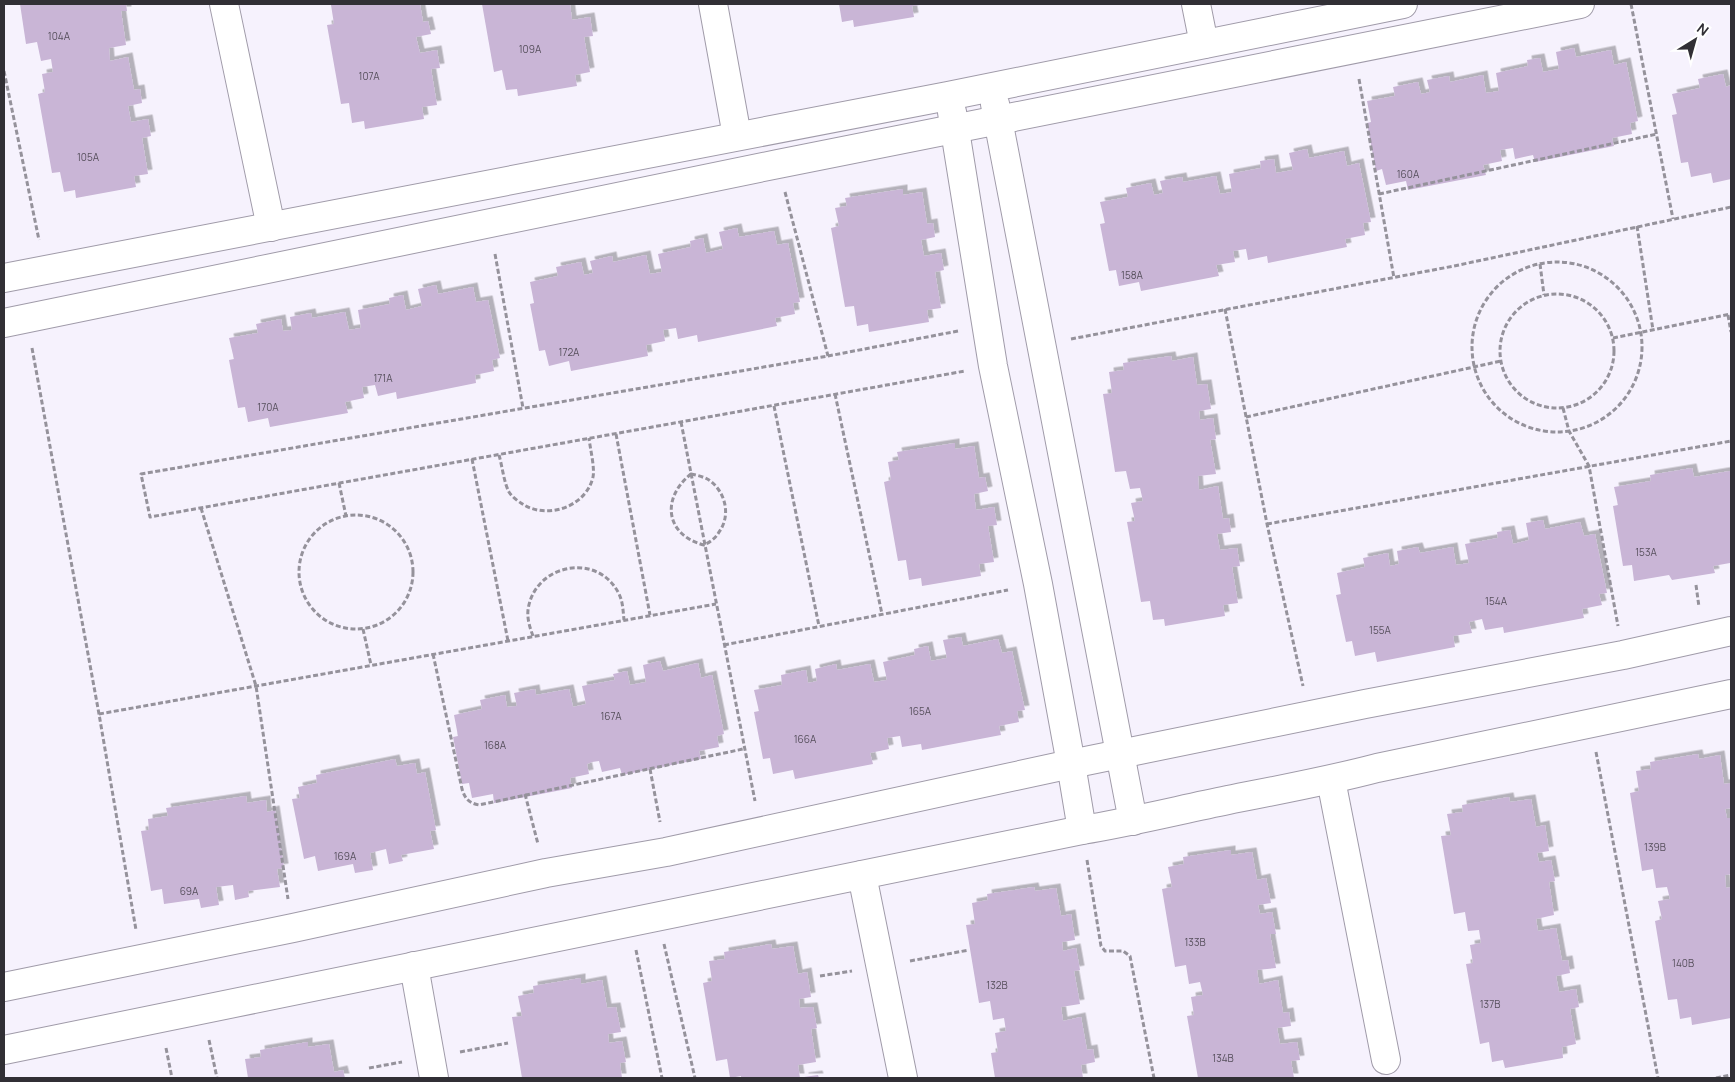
<svg xmlns="http://www.w3.org/2000/svg" width="1735" height="1082" viewBox="0 0 1735 1082" font-family="Manrope,sans-serif">
<style>
.building{fill:#c9b5d6;filter:url(#shadow)}
.lines{fill:none;stroke-linecap:round;stroke-linejoin:round}
.minor-casing{stroke:#a09ba9;stroke-width:30}
.path{stroke:#95929b;stroke-width:3;stroke-dasharray:5 2.5;stroke-linecap:butt}
.minor{stroke:#fff;stroke-width:28}
.labels{text-anchor:middle;stroke-width:4.5;stroke-linejoin:round;paint-order:stroke}
.number-label{font-size:10px;fill:#57505d}
</style>
<defs>
<filter id="shadow"><feDropShadow dx="4.5" dy="-4.5" stdDeviation="0" flood-color="#0004"/></filter>
</defs>
<rect width="100%" height="100%" fill="#f6f2fd"/>
<g class="building">
<path d="M20,4H126L127,11H121L126,45L109,48L110,61L128,57L134,90L140,89L142,103L128,106L131,122L148,119L151,136L142,138L148,174L134,176L136,187L76,198L75,190L64,192L60,172L52,173L38,94L45,92L42,74L53,72L51,59L41,61L37,42L26,44Z"/>
<path d="M340,4H420L423,22L428,21L431,34L416,37L420,53L437,50L440,68L431,69L437,105L422,107L424,119L365,129L364,121L352,123L349,103L341,104L327,25L334,24L331,5Z"/>
<path d="M482,4H570L572,20L590,17L593,36L584,37L590,72L575,75L577,86L518,96L517,89L506,90L502,70L494,72Z"/>
<path d="M839,4H920V5L912,6L914,17L854,27L853,20L842,22Z"/>
<path d="M1574,48L1576,57L1611,50L1614,65L1626,62L1638,121L1630,123L1632,134L1612,138L1614,146L1535,162L1533,155L1515,159L1513,148L1500,150L1502,161L1483,165L1486,175L1408,190L1406,181L1386,185L1382,169L1376,171L1367,123L1371,122L1367,101L1395,96L1393,87L1418,82L1421,94L1430,92L1427,80L1449,76L1450,82L1483,75L1486,93L1499,91L1496,73L1528,66L1527,60L1540,58L1543,72L1559,69L1556,52Z"/>
<path d="M1723,74L1726,87L1731,85V179L1713,183L1711,173L1691,177L1688,162L1681,163L1672,115L1677,114L1672,94L1700,88L1698,79Z"/>
<path d="M1307,149L1309,158L1344,151L1347,166L1359,163L1371,222L1363,223L1365,235L1345,239L1347,247L1268,263L1267,256L1248,260L1246,249L1233,251L1235,262L1216,265L1219,276L1141,291L1139,282L1119,286L1116,270L1109,271L1100,224L1105,223L1100,202L1128,197L1126,188L1151,183L1154,195L1163,193L1160,181L1182,177L1183,182L1216,176L1220,194L1232,192L1229,174L1261,168L1260,161L1274,159L1276,173L1293,170L1289,153Z"/>
<path d="M903,189V195L922,192L927,224L933,223L935,237L921,240L924,256L941,253L944,270L935,272L941,308L927,310L929,322L869,332L868,324L857,326L854,306L845,307L831,228L839,226L835,208L847,206L845,198Z"/>
<path d="M737,228L739,237L774,231L777,245L788,243L800,302L793,303L795,314L775,318L777,326L698,342L697,335L678,339L676,328L663,330L665,341L646,345L648,356L571,371L569,361L549,366L545,350L539,351L530,304L534,303L530,282L558,276L556,267L581,262L584,275L593,273L590,261L612,256L613,262L646,255L650,274L662,272L658,254L691,247L690,241L703,238L706,253L723,249L719,232Z"/>
<path d="M436,285L438,294L473,287L476,302L488,300L500,358L492,360L494,371L475,375L476,383L397,399L396,392L378,396L375,385L362,387L364,398L345,402L348,413L270,427L268,418L248,422L245,407L238,408L229,360L234,359L229,338L258,333L256,324L281,319L283,331L292,330L290,317L311,313L312,318L345,312L349,330L361,328L358,310L390,304L389,298L403,295L406,310L422,306L418,289Z"/>
<path d="M1171,356L1172,361L1193,357L1197,385L1207,384L1211,409L1199,411L1200,420L1213,418L1216,439L1210,440L1216,474L1198,476L1199,490L1218,486L1223,519L1229,518L1231,532L1217,534L1220,550L1237,548L1240,566L1232,567L1238,603L1223,605L1225,616L1165,626L1164,619L1153,620L1150,601L1141,602L1127,522L1135,521L1131,503L1143,501L1140,488L1130,489L1126,471L1115,472L1103,394L1112,393L1109,372L1124,370L1123,363Z"/>
<path d="M955,443V449L974,446L979,478L985,477L988,491L974,494L976,510L994,507L997,525L988,526L994,562L979,564L981,576L922,586L921,578L909,580L906,560L898,561L884,482L891,480L888,462L899,460L897,452Z"/>
<path d="M1692,468L1694,477L1730,471L1731,479V555L1730,563L1713,566L1715,573L1672,580L1669,575L1634,581L1632,565L1623,566L1613,506L1618,505L1614,487L1651,481L1650,475Z"/>
<path d="M1543,520L1545,529L1580,522L1584,536L1595,534L1607,593L1599,594L1602,605L1582,609L1584,618L1504,633L1503,627L1485,630L1482,619L1469,622L1472,633L1453,636L1455,647L1377,662L1375,652L1355,656L1352,641L1346,642L1336,595L1341,594L1337,573L1365,567L1363,558L1388,553L1390,566L1399,564L1397,551L1418,547L1420,553L1453,547L1456,565L1469,563L1465,544L1498,538L1497,532L1510,530L1513,544L1529,540L1526,523Z"/>
<path d="M961,637L963,646L998,639L1002,653L1012,651L1025,710L1017,711L1019,722L999,726L1001,735L922,750L921,744L902,747L900,736L887,738L889,749L870,753L873,764L795,779L793,770L773,774L770,758L763,759L754,712L759,711L754,690L782,685L781,675L806,670L808,683L817,681L815,669L836,664L837,670L870,664L874,682L887,680L883,662L915,655L914,649L928,646L931,661L947,658L943,640Z"/>
<path d="M660,661L663,671L698,663L701,678L712,675L724,734L717,736L719,747L699,751L701,759L622,775L620,768L602,772L599,761L592,762L587,764L589,774L570,778L572,788L494,803L493,794L472,798L469,783L462,784L453,737L458,736L454,715L482,709L480,700L505,695L507,707L517,706L514,693L535,689L536,695L569,689L573,707L586,704L582,686L615,680L613,674L627,671L630,685L646,682L643,665Z"/>
<path d="M1698,754L1699,759L1720,755L1724,784L1731,783V808L1725,809L1727,818H1731V874L1725,875L1726,888L1731,887V1018L1692,1025L1691,1017L1680,1019L1677,999L1668,1000L1655,921L1662,919L1658,901L1670,899L1667,887L1656,888L1653,869L1642,871L1630,793L1639,791L1636,771L1651,769L1650,762Z"/>
<path d="M395,759L397,766L415,763L417,774L425,772L436,830L430,831L434,849L401,855L403,861L389,864L386,849L370,853L373,870L355,873L353,864L318,871L315,856L304,859L292,799L300,798L298,787L317,783L316,775Z"/>
<path d="M246,796L247,803L266,800L267,812L275,810L284,868L277,869L280,887L248,891L249,897L235,900L233,885L216,887L219,905L201,908L199,899L164,904L162,889L151,891L141,831L149,830L148,819L168,816L166,808Z"/>
<path d="M1509,797L1510,802L1531,799L1536,827L1545,825L1549,851L1537,853L1539,862L1551,860L1555,881L1549,882L1554,915L1536,919L1538,931L1556,928L1562,961L1568,960L1570,973L1556,976L1559,992L1576,989L1579,1007L1570,1009L1576,1044L1562,1047L1563,1058L1505,1068L1503,1060L1492,1062L1489,1042L1480,1044L1466,964L1473,963L1470,945L1481,943L1479,930L1468,931L1465,912L1454,914L1441,836L1451,835L1447,814L1463,812L1462,805Z"/>
<path d="M1231,850V855L1252,852L1257,880L1266,878L1271,903L1258,905L1260,914L1272,912L1276,934H1270L1276,968L1257,970L1259,984L1278,980L1283,1013L1289,1012L1291,1026L1277,1028L1280,1044L1297,1042L1300,1060L1291,1061L1294,1078H1198L1187,1016L1194,1015L1191,997L1203,995L1200,982L1189,984L1186,965L1175,967L1162,889L1172,887L1168,867L1184,864L1183,857Z"/>
<path d="M1034,887L1035,891L1056,888L1061,916L1071,914L1075,940L1062,942L1063,951L1076,948L1080,970L1074,971L1080,1004L1061,1007L1063,1021L1081,1017L1087,1050L1093,1049L1095,1062L1081,1065L1083,1078H995L991,1053L998,1052L995,1033L1006,1031L1004,1018L993,1020L990,1001L979,1003L966,925L975,924L972,903L988,900L987,894Z"/>
<path d="M771,944L772,949L793,946L798,974L807,972L811,997L799,999L800,1008L813,1007L817,1028L811,1029L816,1062L798,1065L800,1078H741V1076L730,1078L727,1059L716,1061L703,983L712,981L709,961L725,959L724,952Z"/>
<path d="M581,978V984L602,980L607,1008L616,1007L621,1032L608,1034L609,1043L622,1041L626,1062L620,1063L622,1078H522L512,1017L522,1016L518,996L534,993L533,986Z"/>
<path d="M308,1042V1047L329,1044L334,1072L343,1070L345,1078H248L245,1059L261,1057L260,1050Z"/>
<path d="M818,1075L819,1078H804V1077Z"/>
</g>
<g class="lines">
<defs>
<g id="minor">
<path d="M224,4L271,227"/>
<path d="M713,4L737,136"/>
<path d="M1196,4L1204,44"/>
<path d="M995,104L1133,821"/>
<path d="M952,112L993,366L1038,584L1071,764L1082,830"/>
<path d="M4,278L948,96L1403,4"/>
<path d="M4,323L778,164L1580,4"/>
<path d="M1331,780L1386,1060"/>
<path d="M862,875L903,1078"/>
<path d="M414,966L434,1078"/>
<path d="M4,987L293,928L546,873L666,852L1071,764L1365,704L1623,655L1731,631"/>
<path d="M4,1050L1082,830C1131,822 1179,810 1228,800C1278,790 1328,781 1377,768L1731,694"/>
</g>
</defs>
<use href="#minor" class="minor-casing"/>
<g class="path">
<path d="M1631,4L1673,219"/>
<path d="M4,71L39,240"/>
<path d="M1359,79L1394,278"/>
<path d="M785,192L828,356"/>
<path d="M1379,194L1657,134"/>
<path d="M1637,226L1653,330"/>
<path d="M495,254L523,408"/>
<circle cx="1557" cy="347" r="85"/>
<path d="M1540,264L1544,295"/>
<circle cx="1557" cy="351" r="57"/>
<path d="M1225,309L1267,524L1303,686"/>
<path d="M1728,315L1731,332"/>
<path d="M958,331L828,356L141,474L150,517L965,371"/>
<path d="M1613,338L1731,314"/>
<path d="M1071,339L1454,266L1731,207"/>
<path d="M32,348L99,714L136,930"/>
<path d="M835,394L882,614"/>
<path d="M774,406L819,626"/>
<path d="M1563,408L1569,431L1589,466L1618,626"/>
<path d="M1246,417L1501,361"/>
<path d="M681,422L755,801"/>
<path d="M616,434L650,615"/>
<path d="M499,455C502,465 504,483 509,492C512,497 519,502 524,505C548,519 586,507 593,477C595,468 590,448 589,438"/>
<path d="M472,459L508,641"/>
<path d="M691,474C697,475 704,477 709,480C726,492 731,516 719,532C716,538 710,542 704,545C665,535 661,498 691,474Z"/>
<path d="M339,483L346,516"/>
<path d="M201,508L256,686L288,899"/>
<circle cx="356" cy="572" r="57"/>
<path d="M1267,524L1731,441"/>
<path d="M1696,585L1699,607"/>
<path d="M363,629L371,665"/>
<path d="M533,636C530,628 527,619 528,610C534,564 598,551 619,594C623,602 623,611 624,620"/>
<path d="M724,645L1008,590"/>
<path d="M433,654L462,789C465,799 469,803 479,805L743,749"/>
<path d="M99,714L716,604"/>
<path d="M1596,752L1658,1078"/>
<path d="M650,769L660,822"/>
<path d="M525,794L538,844"/>
<path d="M1087,860L1101,946L1105,951H1123L1130,956L1154,1078"/>
<path d="M664,944L695,1078"/>
<path d="M636,950L662,1078"/>
<path d="M910,961L969,950"/>
<path d="M820,976L852,971"/>
<path d="M209,1040L217,1078"/>
<path d="M166,1048L172,1078"/>
<path d="M460,1052L508,1043"/>
<path d="M369,1068L402,1062"/>
<path d="M1716,1078L1731,1075"/>
</g>
<use href="#minor" class="minor"/>
</g>
<g class="labels">
<g class="number-label">
<text x="59" y="40">104A</text>
<text x="530" y="53">109A</text>
<text x="369" y="80">107A</text>
<text x="88" y="161">105A</text>
<text x="1408" y="178">160A</text>
<text x="1132" y="279">158A</text>
<text x="569" y="356">172A</text>
<text x="383" y="382">171A</text>
<text x="268" y="411">170A</text>
<text x="1646" y="556">153A</text>
<text x="1496" y="605">154A</text>
<text x="1380" y="634">155A</text>
<text x="920" y="715">165A</text>
<text x="611" y="720">167A</text>
<text x="805" y="743">166A</text>
<text x="495" y="749">168A</text>
<text x="1655" y="851">139B</text>
<text x="345" y="860">169A</text>
<text x="189" y="895">69A</text>
<text x="1195" y="946">133B</text>
<text x="1683" y="967">140B</text>
<text x="997" y="989">132B</text>
<text x="1490" y="1008">137B</text>
<text x="1223" y="1062">134B</text>
</g>
</g>
<rect width="1735" height="1082" fill="none" stroke="#312f35" stroke-width="10"/>
<g transform="translate(1695 40) rotate(37)" stroke="#ffffff" stroke-width="4" paint-order="stroke">
<path d="M0-4L9 19L0 12L-9 19Z" fill="#312f35"/>
<text y="-8" font-size="14" font-weight="bold" text-anchor="middle" fill="#312f35">N</text>
</g>
</svg>
